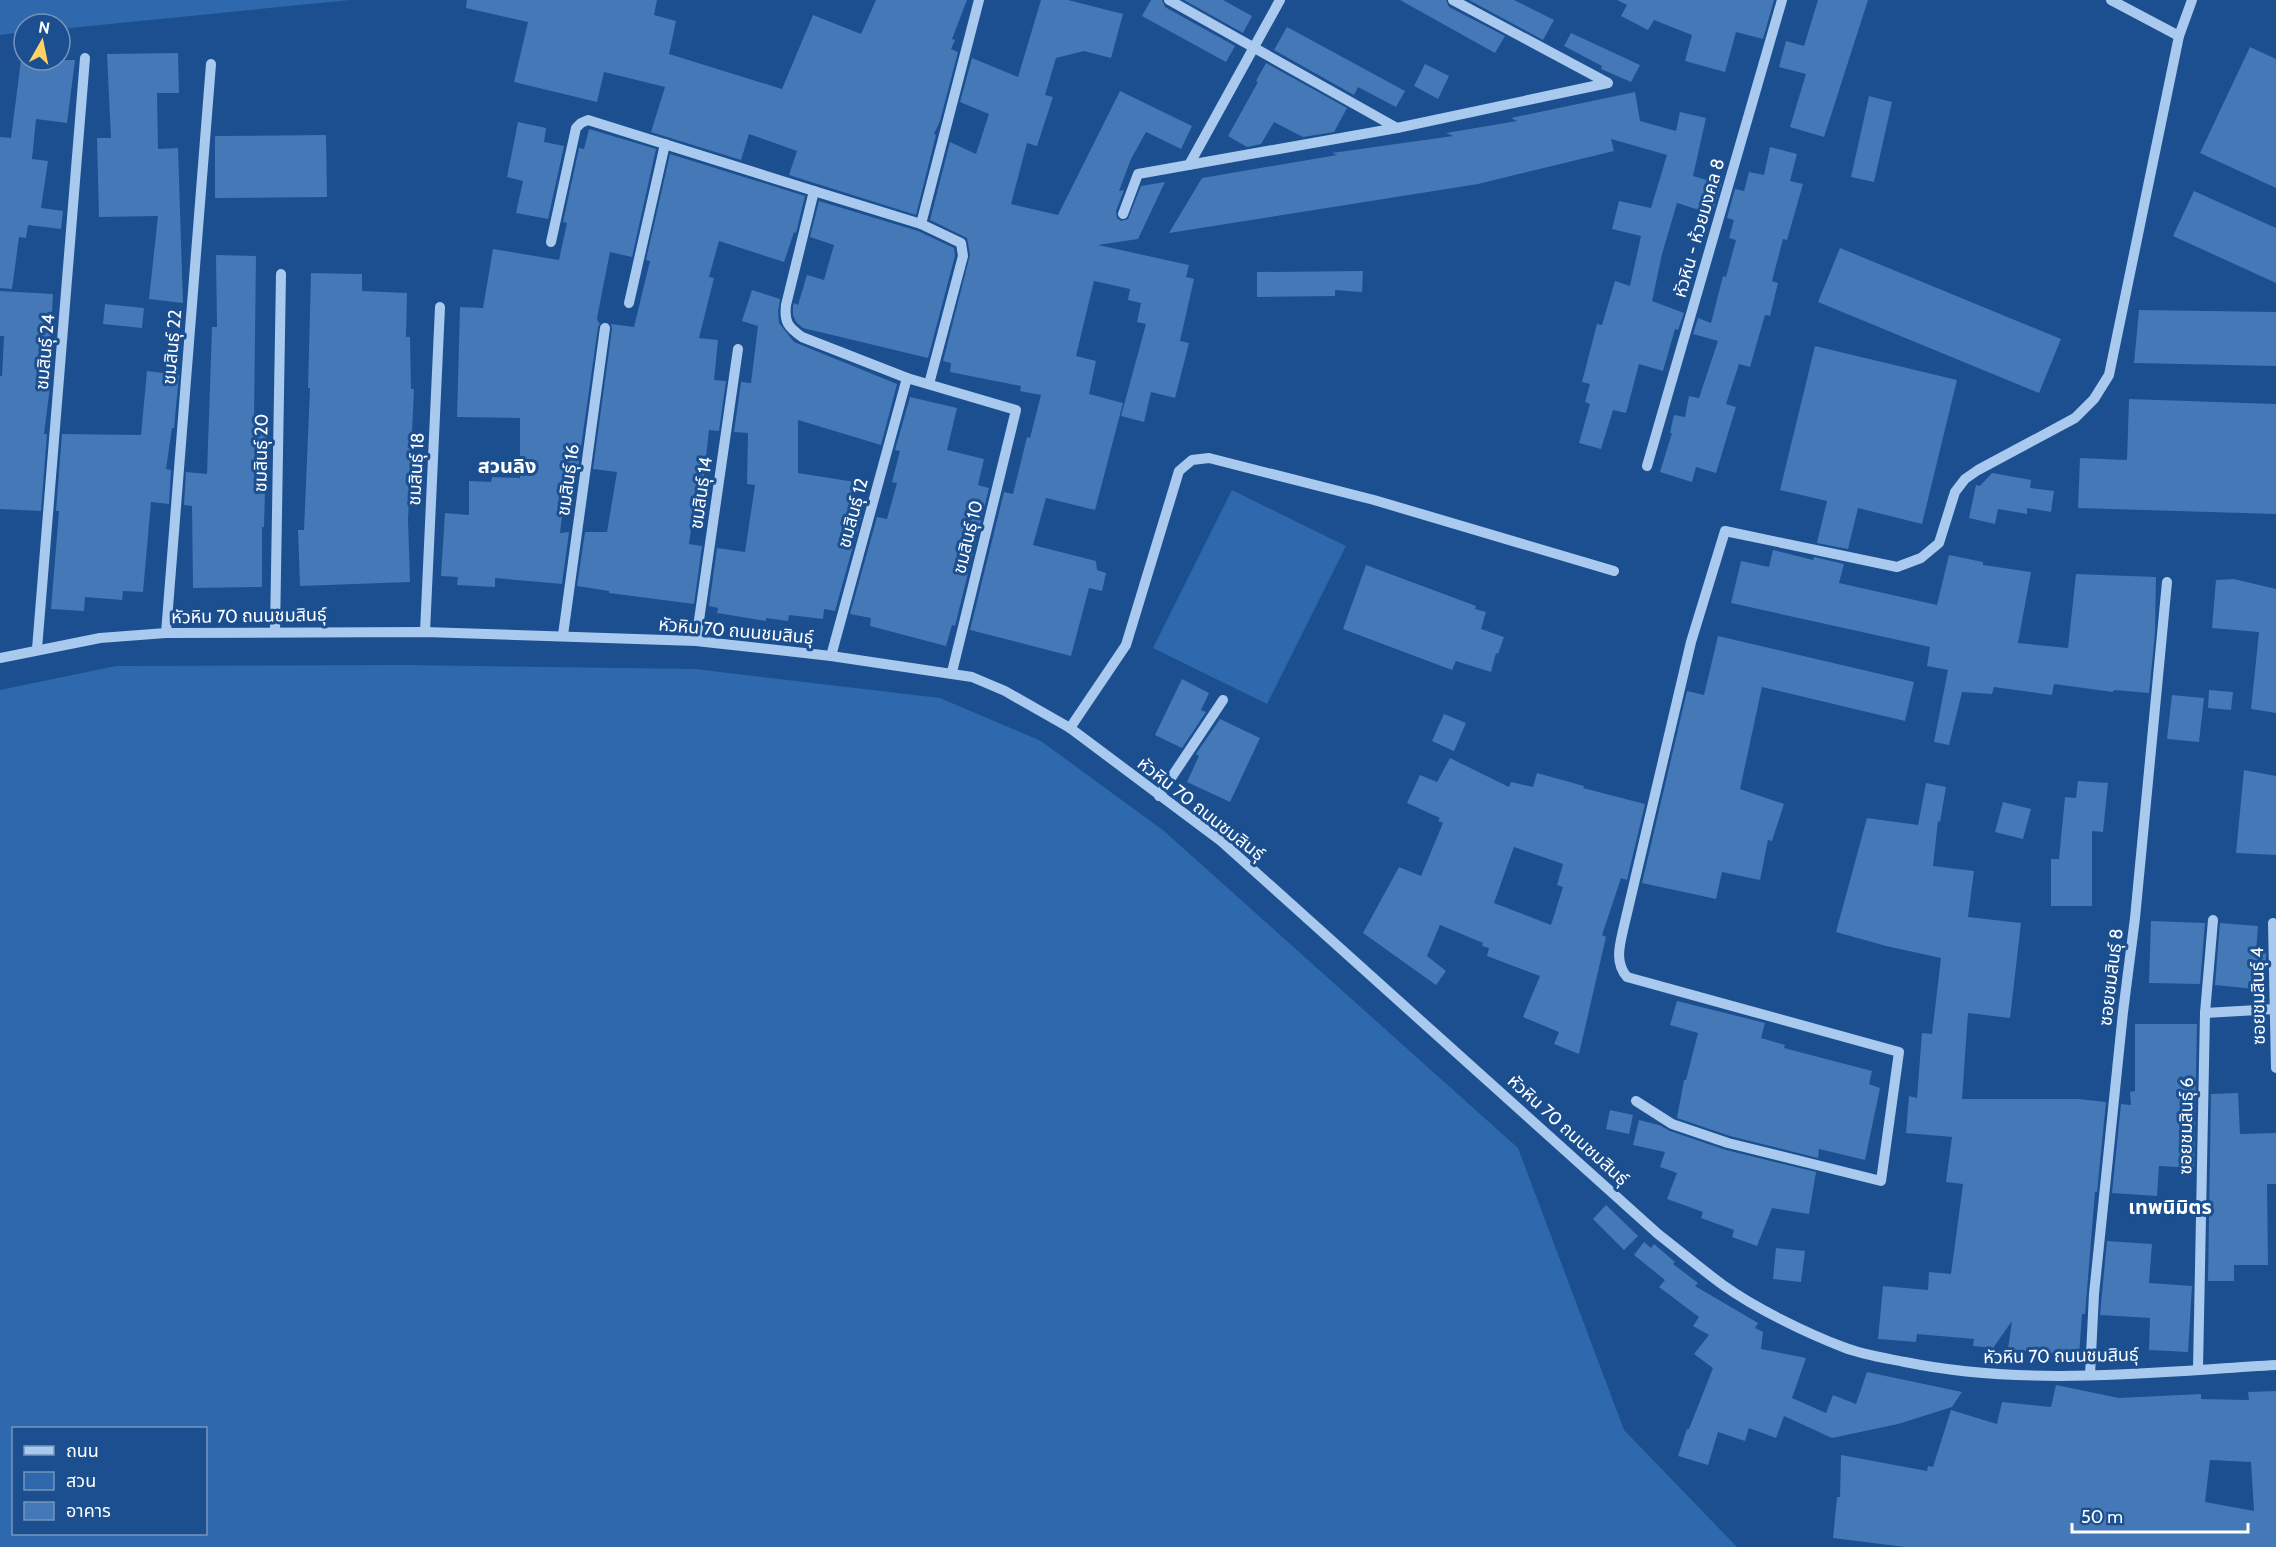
<svg xmlns="http://www.w3.org/2000/svg" width="2276" height="1547" viewBox="0 0 2276 1547" font-family="Cabin,'Noto Sans Thai',sans-serif">
<style>
.green{fill:#2e69ad;fill-rule:evenodd}
.building{fill:#4478b7;fill-rule:evenodd}
.lines{fill:none;stroke-linecap:round;stroke-linejoin:round}
.minor{stroke:#a9c9ee;stroke-width:10}
.labels{text-anchor:middle;stroke-width:6;stroke-linejoin:round;paint-order:stroke}
.street-label{font-size:18px;fill:#fff;stroke:#1b4f8f}
.neighbourhood-label{font-size:20px;font-weight:bold;fill:#fff;stroke:#1b4f8f}
</style>
<rect width="100%" height="100%" fill="#1b4f8f"/>
<g class="green">
<path d="M0,0H350L60,29V24H24V32L0,35Z"/>
<path d="M1232,490L1346,546L1267,704L1153,648Z"/>
<path d="M407,665L695,669L940,698L1041,741L1164,831L1518,1148L1624,1430L1737,1547H0V690L116,666ZM14,1428H206V1534H14Z"/>
</g>
<g class="building">
<path d="M467,0H657L654,15L676,21L669,54L782,89L813,15L861,34L876,0H967L952,39L955,40L951,49L958,52L940,121L934,134L936,135L916,215L789,175L797,151L749,134L741,160L651,132L665,87L604,72L597,102L514,82L528,22L466,8Z"/>
<path d="M1041,0H1068L1123,14L1111,58L1084,51L1056,58L1045,95L1053,97L1037,146L1027,143L1011,204L1058,215L1120,91L1192,126L1181,149L1146,132L1131,159L1119,191L1124,190L1116,211L1117,218L1121,221L1128,219L1141,186L1165,182L1138,239L1098,245L1189,265L1186,277L1194,279L1180,341L1189,343L1175,398L1151,392L1144,422L1121,416L1146,324L1137,322L1141,303L1128,300L1130,289L1094,281L1076,356L1096,361L1089,394L1123,403L1095,510L1046,498L1033,545L1096,561L1097,570L1106,573L1102,591L1089,588L1071,656L970,630L1004,492L1013,494L1027,437L1030,438L1041,395L1020,391L1021,386L950,372L951,363L943,361L970,255L967,238L930,220L950,142L976,154L989,114L960,102L972,58L1018,77Z"/>
<path d="M1151,0H1162L1165,7L1235,46L1226,62L1142,16Z"/>
<path d="M1184,0H1223L1252,16L1243,33Z"/>
<path d="M1400,0H1446L1449,7L1505,36L1495,53Z"/>
<path d="M1469,0H1514L1554,20L1543,40Z"/>
<path d="M1617,0H1774L1763,39L1736,32L1725,72L1685,61L1692,35L1654,20L1648,30L1621,16L1627,5Z"/>
<path d="M1818,0H1868L1824,137L1790,127L1806,74L1779,67L1786,41L1804,46Z"/>
<path d="M1287,27L1405,91L1396,107L1358,87L1354,95L1274,50Z"/>
<path d="M1571,33L1640,65L1631,82L1601,69L1602,66L1564,46Z"/>
<path d="M2250,47L2276,59V188L2200,153Z"/>
<path d="M178,53L179,93H157L158,149L178,148L183,303L149,299L158,216L99,217L98,177L97,138H111L107,54Z"/>
<path d="M21,60H75L67,123L36,119L32,159L48,161L41,208L63,211L61,229L28,225L26,238L19,237L12,289L0,288V137L11,138Z"/>
<path d="M1266,63L1347,108L1334,132L1303,137L1274,122L1261,144L1247,147L1228,136L1258,82L1256,81Z"/>
<path d="M1425,64L1449,76L1438,99L1414,86Z"/>
<path d="M1635,92L1640,121L1676,131L1680,112L1706,118L1693,176L1721,184L1712,214L1677,203L1662,254L1652,301L1684,313L1678,330L1675,329L1663,371L1639,364L1626,413L1613,410L1601,449L1579,443L1590,404L1585,402L1590,384L1582,382L1597,324L1602,325L1615,281L1630,286L1641,236L1612,229L1619,201L1651,208L1667,155L1611,139L1614,151L1478,184L1169,233L1202,178L1337,155L1332,153L1453,136L1446,133L1517,121L1511,118Z"/>
<path d="M1869,96L1892,102L1874,182L1851,177Z"/>
<path d="M518,122L546,128L544,142L564,146L548,219L516,213L523,181L507,177Z"/>
<path d="M589,129L656,149L632,257L610,252L597,318L598,322L600,323L598,327L578,468L568,467L560,533L569,532L562,584L495,578V587L457,585L458,577L441,576L445,513L469,515V481L491,482L492,477L520,478V418L457,417L460,307L483,308L493,249L559,260L567,223L563,222L579,148L584,149Z"/>
<path d="M326,135L327,197L215,198V136Z"/>
<path d="M1770,147L1797,154L1790,181L1803,184L1787,240L1783,239L1772,281L1778,283L1770,316L1765,315L1750,367L1739,364L1726,404L1736,407L1716,473L1696,467L1692,482L1660,472L1672,433H1670L1674,415L1685,417L1689,396L1699,398L1718,341L1693,334L1698,318L1711,323L1723,276L1726,277L1736,240L1729,238L1734,220L1727,218L1735,189L1744,191L1749,172L1764,175Z"/>
<path d="M670,154L805,196L796,233L794,232L784,262L719,241L709,277L714,278L699,338L718,340L714,380L726,381L719,431L709,430L703,484H697L689,544L702,546L694,604L609,593V591L577,586L585,532H607L617,472L593,469L612,329L611,324L634,327L650,261L646,260Z"/>
<path d="M2194,191L2276,228V283L2173,236Z"/>
<path d="M819,201L918,231L954,248L955,256L928,358L803,328L796,322L793,315V306L794,303L798,305L807,275L824,280L834,245L810,237Z"/>
<path d="M1840,248L2061,339L2039,393L1818,302Z"/>
<path d="M216,255L256,256L254,419H267L264,527H262V587L193,588L192,506L184,505L186,472L207,474L212,327H217Z"/>
<path d="M1363,271L1362,292L1335,290V296L1257,297V272Z"/>
<path d="M311,273L362,274V291L407,293L406,337H410L411,389H414L408,520L410,582L300,586L298,530H304L310,388H308Z"/>
<path d="M752,290L780,299L778,311L779,323L794,342L897,384L881,445L798,420V473L855,482L850,512L862,514L835,611L824,609L823,619L789,615L788,621L766,618V621L717,613L718,608L709,606L717,548L745,552L755,485L747,484L748,433L734,432L741,382L751,383L758,326L742,321Z"/>
<path d="M0,291L53,294L49,377L51,378L44,434H47L41,511L0,509V376H2L4,336H0Z"/>
<path d="M105,304L144,308L142,328L103,324Z"/>
<path d="M2139,310L2276,312V366L2134,363Z"/>
<path d="M1815,346L1957,380L1922,524L1858,508L1848,549L1817,543L1827,501L1780,490Z"/>
<path d="M147,371L179,375L174,428H172L166,469L171,470L169,504L151,502L143,592L123,591L122,600L85,597L84,611L51,609L59,511H56L62,434L141,435Z"/>
<path d="M910,397L957,408L947,450L984,459L978,485L989,488L955,626L952,625L946,646L870,626L871,618L850,614L877,517L887,519L897,483L892,482L900,451L895,450Z"/>
<path d="M2129,399L2276,404V514L2078,508L2080,458L2127,460Z"/>
<path d="M1992,473L2031,480L2030,488L2054,491L2051,512L2027,508V514L1998,509L1995,524L1969,518L1976,485L1980,486Z"/>
<path d="M1773,550L1813,560L1814,557L1844,564L1839,583L1937,605L1949,555L1983,562V565L2031,572L2018,643L2068,648L2076,574L2156,577L2155,633L2149,693L2114,690L2113,692L2054,684L2052,695L1994,687L1992,694L1962,692L1949,745L1934,742L1948,670L1927,666L1930,647L1731,603L1741,561L1769,567Z"/>
<path d="M1366,565L1476,606L1475,609L1486,612L1481,629L1504,637L1498,654L1496,653L1491,672L1456,661L1452,670L1343,629Z"/>
<path d="M2234,579L2276,589V713L2251,709L2259,632L2212,628L2216,580Z"/>
<path d="M1718,636L1914,682L1905,721L1762,687L1740,789L1784,804L1772,841L1768,840L1760,880L1722,872L1716,899L1642,883L1687,691L1704,695Z"/>
<path d="M1182,679L1209,693L1201,710L1206,712L1182,748L1155,735Z"/>
<path d="M2209,690L2233,692L2231,710L2208,708Z"/>
<path d="M2172,695L2204,698L2199,742L2167,739Z"/>
<path d="M1444,714L1466,723L1454,751L1432,741Z"/>
<path d="M1220,719L1260,738L1230,802L1187,782L1199,756L1196,754Z"/>
<path d="M1450,758L1509,787L1511,782L1533,787L1537,773L1584,786L1583,788L1645,804L1627,880L1621,878L1602,935L1606,937L1579,1054L1554,1044L1559,1032L1523,1017L1540,976L1487,956L1489,948L1482,946L1483,943L1440,925L1427,956L1446,971L1436,985L1363,933L1399,867L1421,876L1443,823L1438,821L1440,818L1407,803L1420,775L1437,782ZM1514,847L1563,864L1557,885L1563,887L1551,925L1494,903Z"/>
<path d="M2244,770L2276,776V855L2236,853Z"/>
<path d="M2078,781L2108,783L2103,832L2092,831V906H2051V859H2059L2065,797L2076,798Z"/>
<path d="M1926,783L1946,787L1940,822L1938,821L1933,866L1974,871L1968,917L2021,923L2010,1018L1968,1013L1962,1099H2078L2106,1102L2097,1192H2095L2085,1314H2082L2079,1356L2008,1349L2012,1321L1993,1348L1973,1346L1974,1339L1917,1334L1916,1342L1878,1339L1883,1286L1928,1290L1929,1272L1951,1274L1963,1184L1946,1182L1952,1137L1906,1133L1909,1096L1917,1098L1922,1033L1932,1034L1941,958L1886,946L1836,932L1867,818L1918,825Z"/>
<path d="M2003,802L2031,809L2023,839L1995,832Z"/>
<path d="M2151,921L2205,923L2200,984L2149,983Z"/>
<path d="M2220,923L2258,926L2256,952L2266,953L2265,990L2215,985Z"/>
<path d="M1677,1001L1765,1023L1761,1038L1785,1045L1784,1048L1872,1071L1869,1084L1880,1088L1865,1160L1819,1149L1818,1158L1730,1136L1677,1118L1684,1080H1686L1698,1033L1670,1025Z"/>
<path d="M2135,1024H2197L2194,1168L2159,1166L2157,1196L2112,1193L2121,1104L2131,1105L2130,1092L2135,1091Z"/>
<path d="M2238,1093L2240,1134L2276,1133V1184H2267L2268,1265H2234V1281H2208L2211,1094Z"/>
<path d="M1610,1110L1633,1115L1629,1134L1606,1129Z"/>
<path d="M1639,1120L1659,1125L1670,1131L1726,1150L1816,1172L1809,1214L1772,1208L1757,1246L1732,1237L1734,1230L1701,1218L1703,1212L1667,1199L1677,1173L1660,1167L1665,1152L1633,1145Z"/>
<path d="M1606,1205L1638,1236L1624,1250L1593,1219Z"/>
<path d="M2107,1241L2152,1244L2149,1283L2192,1286L2188,1352L2149,1350L2150,1318L2100,1315Z"/>
<path d="M1644,1242L1651,1248L1654,1244L1675,1262L1673,1264L1698,1283L1695,1286L1758,1323L1755,1328L1763,1332L1761,1349L1806,1358L1792,1398L1826,1413L1833,1395L1856,1404L1867,1372L1962,1392L1952,1407L1898,1424L1832,1438L1784,1416L1776,1438L1749,1428L1745,1441L1718,1432L1708,1465L1678,1456L1687,1429H1689L1713,1368L1694,1354L1709,1335L1693,1326L1699,1317L1659,1287L1665,1280L1634,1255Z"/>
<path d="M1776,1248L1805,1251L1801,1282L1773,1279Z"/>
<path d="M2056,1385L2119,1398L2201,1394V1399L2249,1400L2248,1392L2276,1391V1547H1905L1833,1538L1837,1497H1840L1841,1455L1927,1471L1928,1466L1933,1467L1951,1410L1997,1424L2002,1402L2051,1407ZM2210,1460L2251,1462L2254,1511L2205,1502Z"/>
</g>
<g class="lines">
<g class="minor">
<path d="M1169,0L1397,128"/>
<path d="M2111,0L2179,36"/>
<path d="M1189,165L1280,0"/>
<path d="M814,191L921,224L961,243L963,256L929,384"/>
<path d="M1123,214L1138,174L1397,128L1608,83L1453,0"/>
<path d="M921,224L979,0"/>
<path d="M551,242L576,128L581,123L588,120L814,191L786,305C784,322 788,327 802,337L907,378L1016,410L952,672"/>
<path d="M629,303L665,144"/>
<path d="M1647,466L1782,0"/>
<path d="M275,632L281,274"/>
<path d="M425,632L440,307"/>
<path d="M166,633L211,64"/>
<path d="M563,635L605,328"/>
<path d="M696,641L738,349"/>
<path d="M37,649L85,58"/>
<path d="M831,656L907,378"/>
<path d="M0,658L100,638L166,633L425,632L696,641L831,656L972,677L1005,691L1070,728L1221,841L1658,1234C1680,1251 1701,1269 1723,1285C1755,1308 1806,1333 1843,1347C1863,1355 1885,1358 1905,1362C2027,1387 2152,1372 2276,1365"/>
<path d="M1070,728L1126,645L1179,471L1192,460L1209,458L1374,500L1614,571"/>
<path d="M1159,796L1223,700"/>
<path d="M2273,923L2276,1068"/>
<path d="M2205,1013L2275,1009"/>
<path d="M1636,1101L1672,1124L1728,1143L1881,1181L1899,1052L1627,977C1614,962 1620,944 1624,926L1691,642L1725,531L1897,567L1921,558L1939,543L1955,492L1965,479L1978,470L2075,418L2094,399L2109,375L2179,36L2192,0"/>
<path d="M2198,1369L2205,1013L2213,920"/>
<path d="M2090,1375L2094,1294L2123,1012L2135,918L2167,582"/>
</g>
</g>
<g class="labels">
<g class="street-label">
<text transform="translate(1699 228) rotate(-74)" y="6">หัวหิน - ห้วยมงคล 8</text>
<text transform="translate(172 347) rotate(-85)" y="6">ชมสินธุ์ 22</text>
<text transform="translate(45 352) rotate(-85)" y="6">ชมสินธุ์ 24</text>
<text transform="translate(261 453) rotate(-89)" y="6">ชมสินธุ์ 20</text>
<text transform="translate(416 469) rotate(-87)" y="6">ชมสินธุ์ 18</text>
<text transform="translate(568 480) rotate(-82)" y="6">ชมสินธุ์ 16</text>
<text transform="translate(701 493) rotate(-82)" y="6">ชมสินธุ์ 14</text>
<text transform="translate(853 513) rotate(-75)" y="6">ชมสินธุ์ 12</text>
<text transform="translate(968 537) rotate(-76)" y="6">ชมสินธุ์ 10</text>
<text transform="translate(249 616) rotate(-1)" y="6">หัวหิน 70 ถนนชมสินธุ์</text>
<text transform="translate(736 631) rotate(5)" y="6">หัวหิน 70 ถนนชมสินธุ์</text>
<text transform="translate(1201 809) rotate(38)" y="6">หัวหิน 70 ถนนชมสินธุ์</text>
<text transform="translate(2111 977) rotate(-83)" y="6">ซอยชมสินธุ์ 8</text>
<text transform="translate(2258 996) rotate(-91)" y="6">ซอยชมสินธุ์ 4</text>
<text transform="translate(2186 1126) rotate(-89)" y="6">ซอยชมสินธุ์ 6</text>
<text transform="translate(1568 1130) rotate(42)" y="6">หัวหิน 70 ถนนชมสินธุ์</text>
<text transform="translate(2061 1356) rotate(-1)" y="6">หัวหิน 70 ถนนชมสินธุ์</text>
</g>
<g class="neighbourhood-label">
<text x="507" y="473">สวนลิง</text>
<text x="2170" y="1214">เทพนิมิตร</text>
</g>
</g>
<rect x="12" y="1427" width="195" height="108" fill="#1b4f8f" stroke="#7695bc" stroke-width="1.5"/>
<rect x="24" y="1446" width="30" height="9" fill="#a9c9ee" stroke="#7695bc" stroke-width="1.5"/>
<text x="66" y="1457" font-size="18" fill="#ffffff">ถนน</text>
<rect x="24" y="1472" width="30" height="18" fill="#2e69ad" stroke="#7695bc" stroke-width="1.5"/>
<text x="66" y="1487" font-size="18" fill="#ffffff">สวน</text>
<rect x="24" y="1502" width="30" height="18" fill="#4478b7" stroke="#7695bc" stroke-width="1.5"/>
<text x="66" y="1517" font-size="18" fill="#ffffff">อาคาร</text>
<g transform="translate(42 42) rotate(9)"><circle r="28" fill="#1b4f8f" stroke="#7695bc" stroke-width="1.5"/>
<path d="M0-4.5L10 22L0 15L-10 22Z" fill="#ffd166"/>
<text y="-9" font-size="16" font-weight="bold" text-anchor="middle" fill="#ffffff">N</text>
</g>
<path d="M2072 1523v9h176v-9" fill="none" stroke="#ffffff" stroke-width="3"/>
<text x="2081" y="1523" font-size="18" fill="#ffffff" stroke="#1b4f8f" stroke-width="4.5" paint-order="stroke">50 m</text>
</svg>
